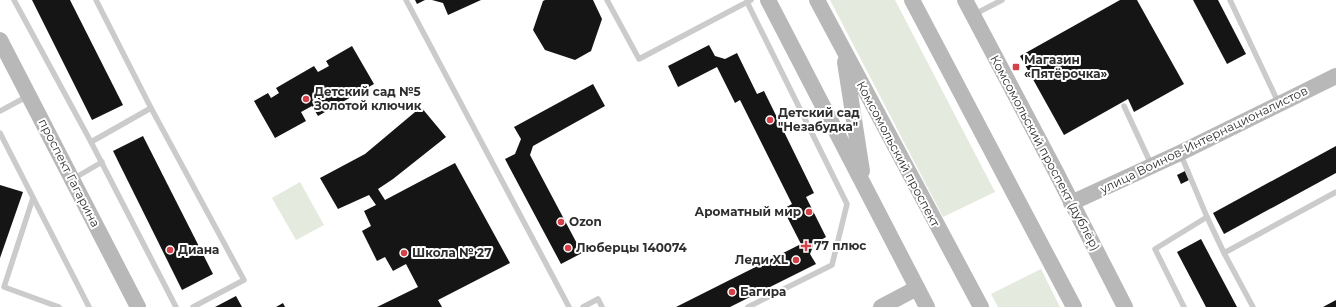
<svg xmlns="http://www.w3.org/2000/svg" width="1336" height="307" viewBox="0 0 1336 307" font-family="Montserrat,sans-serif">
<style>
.green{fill:#e4eadd}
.building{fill:#151515}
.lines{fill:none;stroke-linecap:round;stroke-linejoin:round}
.lane{stroke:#cbcbcb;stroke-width:5.5}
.secondary{stroke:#b8b8b8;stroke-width:16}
.poi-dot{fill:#d44148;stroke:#fff;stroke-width:1.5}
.labels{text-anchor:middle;stroke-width:4;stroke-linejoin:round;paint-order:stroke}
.poi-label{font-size:12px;font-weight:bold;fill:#2e2e2e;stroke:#fff;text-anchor:start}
.street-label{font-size:12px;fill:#2e2e2e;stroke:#fff}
</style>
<rect width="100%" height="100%" fill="#fff"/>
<g class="green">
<path d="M830,0H895L995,192L943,217Z"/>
<path d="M300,182L324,225L296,240L272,198Z"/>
<path d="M1041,269L1060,307H998L991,294Z"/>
</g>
<g class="building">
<path d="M32,0H70L123,105L92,120Z"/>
<path d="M415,0H425L417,4Z"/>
<path d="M432,0H481L448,15L443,3Z"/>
<path d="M545,0H593L602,19L591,51L575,60L545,50L533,30L543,1Z"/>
<path d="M1120,0H1137L1184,84L1134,112L1128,99L1064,135L1020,56Z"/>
<path d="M1193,0H1218L1246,54L1227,64Z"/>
<path d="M709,45L715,56L725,59L737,53L757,94L764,91L814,193L806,197L826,237L814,244L810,254L816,264L730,307H676L801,244L783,209L792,204L740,100L735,103L717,67L678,87L668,66Z"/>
<path d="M352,46L374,84L318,116L312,106L301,112L306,121L275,138L254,101L268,93L271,98L279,93L276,88L314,66L318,72L329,66L326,61Z"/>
<path d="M593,84L605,106L533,146L530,155L582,253L561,264L505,159L515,154L521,139L514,127Z"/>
<path d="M421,107L446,137L393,179L378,189L385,200L455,163L510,263L438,300L442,307H377L418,287L406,264L393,271L385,257L377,261L362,231L371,226L364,211L376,205L369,195L338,209L320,178L365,154Z"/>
<path d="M143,136L213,274L182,290L113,151Z"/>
<path d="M1336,146V173L1224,234L1213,213Z"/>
<path d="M1185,171L1189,180L1181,184L1177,175Z"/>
<path d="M0,185L23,192L0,258Z"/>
<path d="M1201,239L1220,275L1237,307H1206L1177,252Z"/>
<path d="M236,296L242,307H215Z"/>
<path d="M1336,300V307H1323Z"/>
<path d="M283,303L285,307H276Z"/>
</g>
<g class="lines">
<g class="lane">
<path d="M14,0L91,142L176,307"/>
<path d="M96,0L151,108L244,280L193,307"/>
<path d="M406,0L569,307"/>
<path d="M607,0L639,59L751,0"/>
<path d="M1230,0L1279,104"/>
<path d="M747,2L847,204L832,265L748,307"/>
<path d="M975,14L1002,0"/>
<path d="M1124,106L1151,164"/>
<path d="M0,111L28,96"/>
<path d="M0,133L89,307"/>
<path d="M91,142L151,108"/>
<path d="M1181,155L1207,217L1155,249L1184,307"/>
<path d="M73,179L102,162"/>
<path d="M33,198L4,287L59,307"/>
<path d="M1207,217L1224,253L1253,307"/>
<path d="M1224,253L1336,192"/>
<path d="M583,307L598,299L602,307"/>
</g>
<g class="secondary">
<path d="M768,0L927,307"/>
<path d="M817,0L981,307"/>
<path d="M912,0L1074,307"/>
<path d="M965,0L1056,172L1125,307"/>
<path d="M0,40L138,307"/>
<path d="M845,62L862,171"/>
<path d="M1071,203L1180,153L1336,76"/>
<path d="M881,307L917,288"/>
</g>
</g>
<g class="poi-dot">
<rect x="1012" y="63" width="8" height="8" rx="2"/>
<circle cx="306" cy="99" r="4"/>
<circle cx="770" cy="120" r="4"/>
<circle cx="809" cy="212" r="4"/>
<circle cx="561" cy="222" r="4"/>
<path d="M804 240h4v4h4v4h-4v4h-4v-4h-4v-4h4z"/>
<circle cx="568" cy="248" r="4"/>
<circle cx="170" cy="250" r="4"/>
<circle cx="404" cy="253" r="4"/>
<circle cx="796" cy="260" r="4"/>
<circle cx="732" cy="292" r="4"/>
</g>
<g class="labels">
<g class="poi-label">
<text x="1024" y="64">Магазин<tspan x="1024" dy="14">«Пятёрочка»</tspan></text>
<text x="314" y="96">Детский сад №5<tspan x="314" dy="14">Золотой ключик</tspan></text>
<text x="778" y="117">Детский сад<tspan x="778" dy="14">"Незабудка"</tspan></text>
<text x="801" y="216" text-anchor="end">Ароматный мир</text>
<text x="569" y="226">Ozon</text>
<text x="814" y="250">77 плюс</text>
<text x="576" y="252">Люберцы 140074</text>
<text x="178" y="254">Диана</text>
<text x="412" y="257">Школа № 27</text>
<text x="788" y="264" text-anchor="end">Леди XL</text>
<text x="740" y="296">Багира</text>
</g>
<g class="street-label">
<text transform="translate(1204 140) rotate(-26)" y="4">улица Воинов-Интернационалистов</text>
<text transform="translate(1045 153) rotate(62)" y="4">Комсомольский проспект (дублёр)</text>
<text transform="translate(898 154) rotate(62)" y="4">Комсомольский проспект</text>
<text transform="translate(69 173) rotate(63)" y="4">проспект Гагарина</text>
</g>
</g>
</svg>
